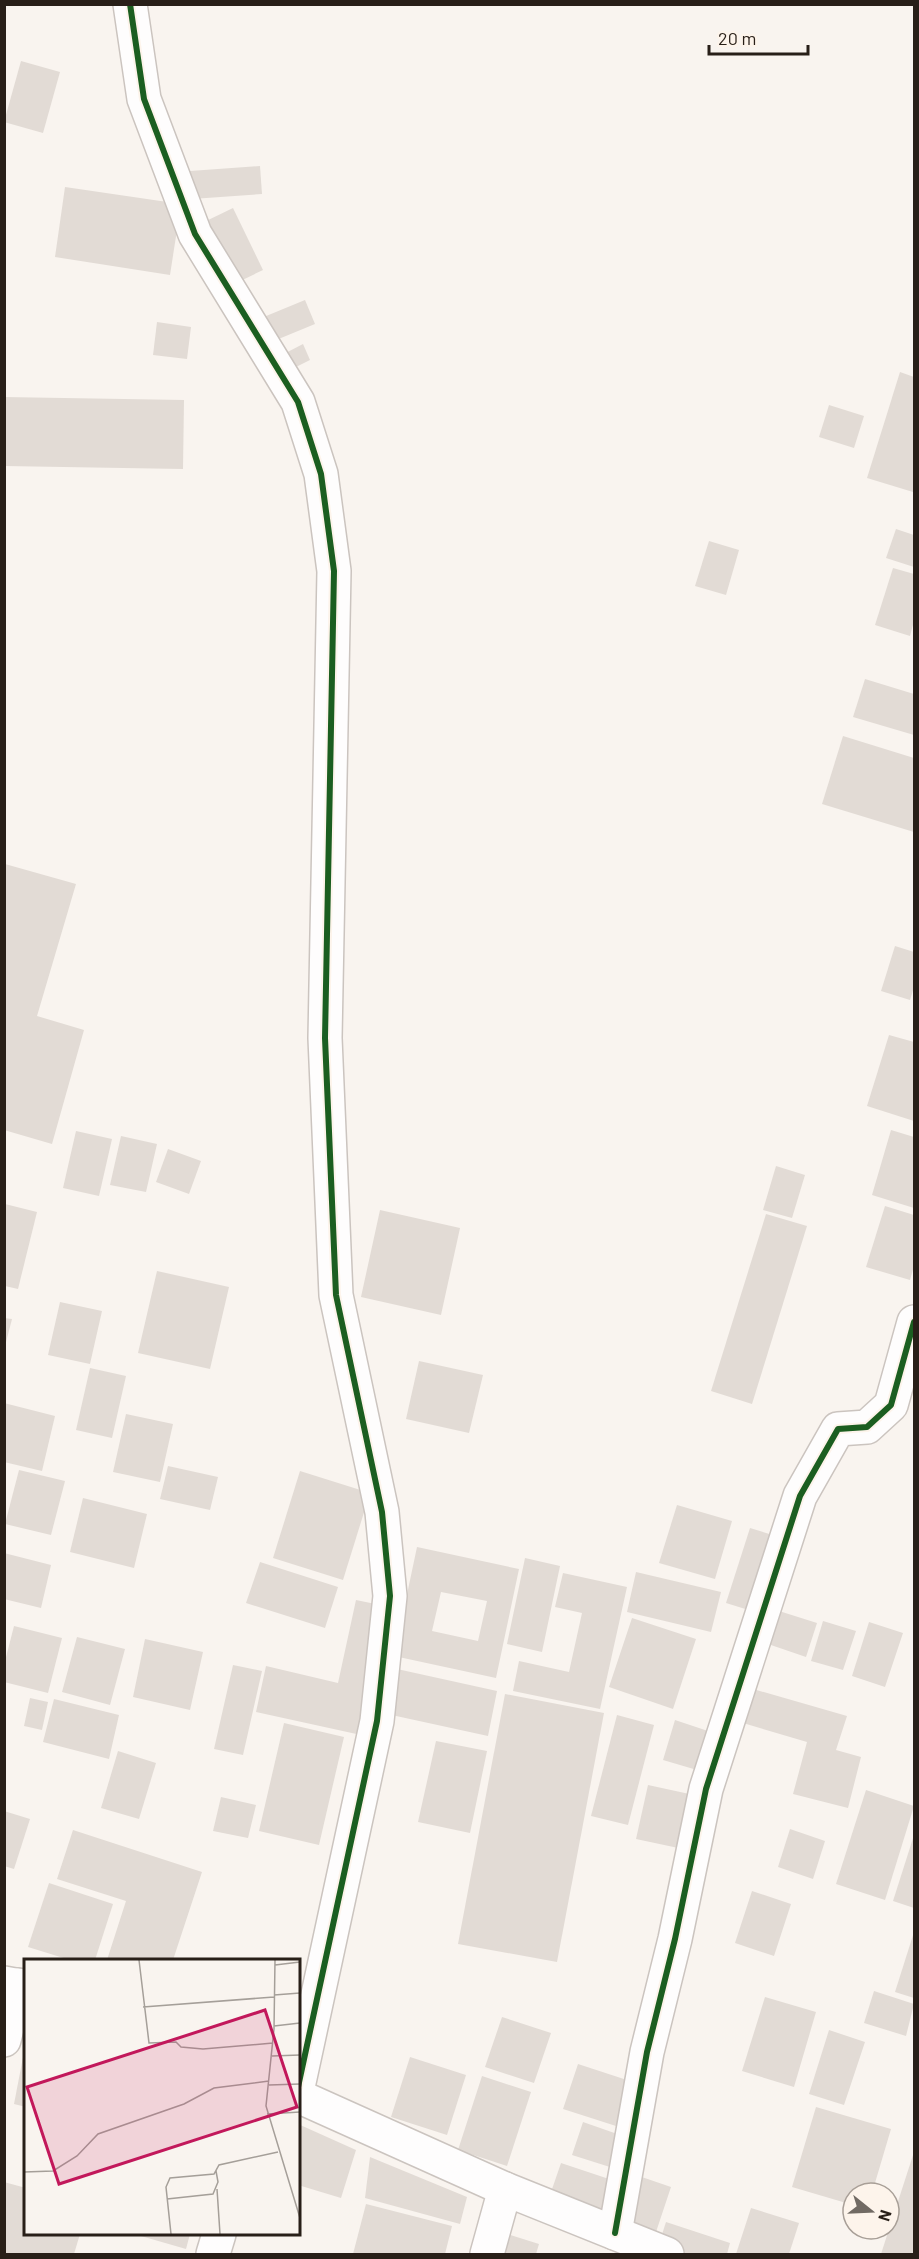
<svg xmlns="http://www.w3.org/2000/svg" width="919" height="2259" viewBox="0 0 919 2259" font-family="Barlow,sans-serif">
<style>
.building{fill:#e2dbd5;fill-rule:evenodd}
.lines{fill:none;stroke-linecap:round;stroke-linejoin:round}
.street-casing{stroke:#cbc4bf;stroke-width:36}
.secondary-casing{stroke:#cbc4bf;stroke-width:36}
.street{stroke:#fefdfd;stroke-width:33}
.secondary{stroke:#fefdfd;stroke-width:33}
.cycleway-casing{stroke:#fdf4eb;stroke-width:10}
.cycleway{stroke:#1b5e20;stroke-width:6}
.inset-road{fill:none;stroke:#a59f99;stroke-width:1.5}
.view{fill:#c2185b;fill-opacity:0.15;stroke:#c2185b;stroke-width:3}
.inset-edge{fill:none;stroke:#281f18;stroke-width:3}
</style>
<rect width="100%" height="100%" fill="#f9f4ef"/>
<g class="building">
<path d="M21,61L60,72L43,133L4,122Z"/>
<path d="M260,166L262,194L192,199L190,171Z"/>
<path d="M65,187L181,204L170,275L55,257Z"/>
<path d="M233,208L263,270L232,285L202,223Z"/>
<path d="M305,300L315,324L264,345L254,321Z"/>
<path d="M157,322L191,327L187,359L153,355Z"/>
<path d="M303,344L310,360L286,372L278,357Z"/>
<path d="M900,372L914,377V486L913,492L867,478Z"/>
<path d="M4,397L184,400L183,469L4,466Z"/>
<path d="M829,405L864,416L854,448L819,437Z"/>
<path d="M896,529L914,535V567L886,558Z"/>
<path d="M709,541L739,550L726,595L695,586Z"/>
<path d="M893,568L914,574V621L910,636L875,625Z"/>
<path d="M865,679L914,694V735L853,717Z"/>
<path d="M843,736L914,758V832L822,804Z"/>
<path d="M5,864L76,884L37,1016L84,1030L52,1144L4,1130Z"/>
<path d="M895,946L914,952V987L910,1000L881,991Z"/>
<path d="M889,1035L914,1042V1121L867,1106Z"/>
<path d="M891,1130L914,1137V1208L872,1195Z"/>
<path d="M76,1131L112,1139L99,1196L63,1188Z"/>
<path d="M121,1136L157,1144L146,1192L110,1185Z"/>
<path d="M168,1149L201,1161L189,1194L156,1182Z"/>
<path d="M776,1166L805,1175L792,1218L763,1210Z"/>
<path d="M5,1204L37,1212L18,1289L5,1286Z"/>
<path d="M885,1206L914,1215V1266L910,1280L866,1267Z"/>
<path d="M380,1210L460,1228L441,1315L361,1297Z"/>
<path d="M766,1214L807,1226L752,1404L711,1391Z"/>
<path d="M157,1271L229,1287L210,1369L138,1353Z"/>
<path d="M60,1302L102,1311L90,1364L48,1355Z"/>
<path d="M4,1318L12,1319L5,1346H4Z"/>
<path d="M419,1361L483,1375L469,1433L406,1419Z"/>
<path d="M90,1368L126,1376L112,1438L76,1430Z"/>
<path d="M4,1403L55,1416L42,1471L4,1462Z"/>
<path d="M126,1414L173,1424L160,1482L113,1472Z"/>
<path d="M168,1466L218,1477L210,1510L160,1499Z"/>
<path d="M19,1470L65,1481L51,1535L5,1524Z"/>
<path d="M300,1471L370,1493L343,1580L273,1558Z"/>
<path d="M83,1498L147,1514L134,1568L70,1552Z"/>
<path d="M677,1505L732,1521L715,1579L659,1563Z"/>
<path d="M750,1528L779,1537L755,1612L726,1603Z"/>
<path d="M417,1547L519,1569L496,1678L394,1656ZM441,1592L487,1601L478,1641L432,1631Z"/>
<path d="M4,1553L51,1565L41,1608L4,1599Z"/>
<path d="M525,1558L560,1566L542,1652L507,1644Z"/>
<path d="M260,1562L338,1587L325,1628L246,1603Z"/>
<path d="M636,1572L721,1592L711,1632L627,1612Z"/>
<path d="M563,1573L627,1587L600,1709L513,1691L519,1661L569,1672L582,1613L555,1607Z"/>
<path d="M356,1600L390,1607L361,1735L256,1712L266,1666L338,1683Z"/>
<path d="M779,1611L817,1623L806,1657L768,1644Z"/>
<path d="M632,1618L696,1639L673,1709L609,1687Z"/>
<path d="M823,1621L856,1631L843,1670L811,1661Z"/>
<path d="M869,1622L903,1633L885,1687L852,1676Z"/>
<path d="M14,1626L62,1638L48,1693L4,1682V1665Z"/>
<path d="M77,1637L125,1649L110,1705L62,1692Z"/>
<path d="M145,1639L203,1652L190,1710L133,1697Z"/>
<path d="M233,1665L262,1671L243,1755L214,1749Z"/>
<path d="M397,1669L497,1691L488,1736L387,1714Z"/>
<path d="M753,1689L847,1716L836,1750L861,1757L848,1808L793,1794L807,1742L743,1723Z"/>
<path d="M505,1694L604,1713L557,1962L458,1944Z"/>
<path d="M30,1698L48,1702L42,1730L24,1726Z"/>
<path d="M54,1699L119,1715L109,1759L43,1742Z"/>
<path d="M617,1715L654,1725L628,1825L591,1816Z"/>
<path d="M675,1720L708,1731L697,1770L663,1760Z"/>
<path d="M284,1723L344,1737L319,1845L259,1831Z"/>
<path d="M436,1741L487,1751L470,1833L418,1822Z"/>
<path d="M118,1751L156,1763L139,1819L101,1808Z"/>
<path d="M648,1785L694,1795L683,1849L636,1839Z"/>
<path d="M866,1790L914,1806L885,1900L836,1884Z"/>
<path d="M221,1797L256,1805L248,1838L213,1831Z"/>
<path d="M4,1811L30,1819L14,1869L4,1866Z"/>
<path d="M790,1829L825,1841L813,1879L778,1867Z"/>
<path d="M73,1830L202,1872L173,1960H107L126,1901L57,1879Z"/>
<path d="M914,1835V1908L893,1901Z"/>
<path d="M49,1883L113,1904L95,1960H70L28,1947Z"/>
<path d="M752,1891L791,1904L774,1956L735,1943Z"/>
<path d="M914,1932V1998L895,1992Z"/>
<path d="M874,1991L914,2004L906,2036L864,2023Z"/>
<path d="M765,1997L816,2012L794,2087L742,2071Z"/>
<path d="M502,2017L551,2033L534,2083L485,2067Z"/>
<path d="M829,2030L865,2042L844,2105L809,2094Z"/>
<path d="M24,2052H26V2107L14,2104Z"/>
<path d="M410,2057L466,2075L447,2135L391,2117Z"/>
<path d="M578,2064L630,2081L616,2126L563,2109Z"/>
<path d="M482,2076L531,2092L507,2166L458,2150Z"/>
<path d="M816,2107L891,2129L872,2193H853V2205L792,2187Z"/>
<path d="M583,2122L623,2136L613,2168L572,2155Z"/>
<path d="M298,2124L356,2150L341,2198L298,2185Z"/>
<path d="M914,2152V2254H881Z"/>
<path d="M370,2157L467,2197L460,2224L365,2198Z"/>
<path d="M561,2163L615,2181L603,2216L549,2198Z"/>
<path d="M633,2174L671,2187L656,2232L618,2220Z"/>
<path d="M4,2182L26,2188V2234H80L74,2254H4Z"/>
<path d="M366,2204L452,2226L445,2254H353Z"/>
<path d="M751,2208L799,2223L789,2254H736Z"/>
<path d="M666,2222L730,2243L727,2254H669L657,2250Z"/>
<path d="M504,2233L539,2244L536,2254H498Z"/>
<path d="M134,2234H190L186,2249Z"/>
</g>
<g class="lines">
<defs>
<g id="street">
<path d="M130,4L144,99L195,234L298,402L321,474L334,571L325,1038L336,1295L382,1512L390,1596L377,1721L298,2087"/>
<path d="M4,2040L18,1985"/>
<path d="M615,2233L647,2052L675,1939L706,1789L800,1496L838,1429L867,1427L891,1405L914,1322"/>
<path d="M213,2254L219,2234"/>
<path d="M487,2254L505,2189"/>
</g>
<g id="secondary">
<path d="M4,1983L26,1987"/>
<path d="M298,2096L505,2189L667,2254"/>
</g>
</defs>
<use href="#street" class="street-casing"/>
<use href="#secondary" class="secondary-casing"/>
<use href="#street" class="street"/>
<use href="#secondary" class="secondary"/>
<defs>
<g id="cycleway">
<path d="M130,4L144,99L195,234L298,402L321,474L334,571L325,1038L336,1295L382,1512L390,1596L377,1721L298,2087"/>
<path d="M615,2233L647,2052L675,1939L706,1789L800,1496L838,1429L867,1427L891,1405L914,1322"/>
</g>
</defs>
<use href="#cycleway" class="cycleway-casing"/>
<use href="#cycleway" class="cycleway"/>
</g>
<g transform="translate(24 1959)">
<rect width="276" height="276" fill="#f9f4ef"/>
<path class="inset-road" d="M115,1L125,84L152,83L157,88L179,90L249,84M251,1L250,70L242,147L276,259M251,6L276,3M250,36L276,34M119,48L250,38M250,67L276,64M248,97L276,96M245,126L276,125M243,155L276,153M0,213L29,212L53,197L74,175L160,145L190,129L245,122M193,230L196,275M143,240L189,235L194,223L192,212M147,275L142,228L146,219L190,215L195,206L254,193"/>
<path class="view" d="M241,51L273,148L35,225L3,128Z"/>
<rect width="276" height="276" class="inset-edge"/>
</g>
<rect width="919" height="2259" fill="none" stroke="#281f18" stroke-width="12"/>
<g transform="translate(871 2211) rotate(108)"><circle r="28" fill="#fdf4eb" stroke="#a89f97" stroke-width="1.5"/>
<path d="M0-4.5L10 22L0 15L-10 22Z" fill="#716a63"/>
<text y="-9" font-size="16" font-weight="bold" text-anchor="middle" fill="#281f18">N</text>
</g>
<path d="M709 45v9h99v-9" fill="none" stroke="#281f18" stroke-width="3"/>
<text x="718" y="45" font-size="18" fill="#281f18" stroke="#fdf4eb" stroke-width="4.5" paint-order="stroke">20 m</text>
</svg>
